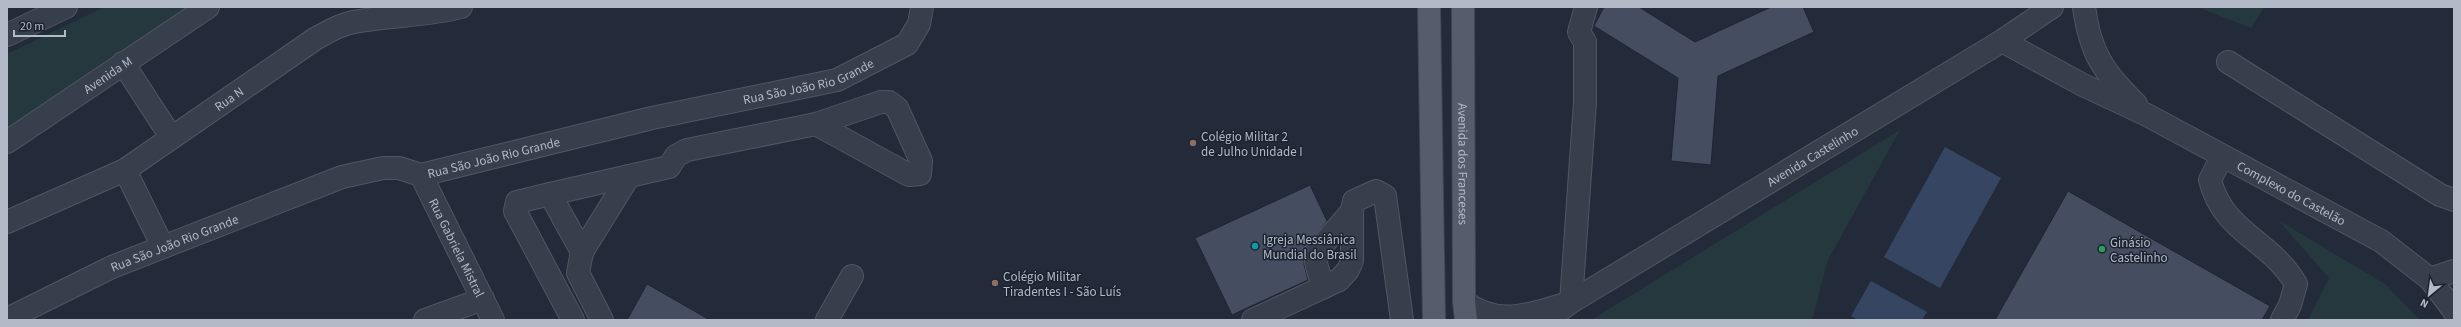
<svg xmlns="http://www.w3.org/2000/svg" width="2461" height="327" viewBox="0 0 2461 327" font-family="'Source Sans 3',sans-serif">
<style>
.green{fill:#25383d}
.water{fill:#364662}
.building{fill:#444e60;stroke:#1e2532}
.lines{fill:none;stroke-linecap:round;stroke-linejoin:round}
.minor-casing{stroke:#4f5664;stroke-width:24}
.major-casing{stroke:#404755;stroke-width:24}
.minor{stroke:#373e4c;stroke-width:22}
.major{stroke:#555d6c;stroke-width:22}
.education-dot{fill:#8d6e63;stroke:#1c2330;stroke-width:1.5}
.culture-dot{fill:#0f9aa8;stroke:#1c2330;stroke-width:1.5}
.leisure-dot{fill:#2e9e5b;stroke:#1c2330;stroke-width:1.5}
.labels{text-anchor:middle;stroke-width:3;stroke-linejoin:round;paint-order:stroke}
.street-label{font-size:13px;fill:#b2b9c7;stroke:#1c2330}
.poi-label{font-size:13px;fill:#b2b9c7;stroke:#1c2330;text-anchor:start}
</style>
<rect width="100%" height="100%" fill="#232b3b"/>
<g class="green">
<path d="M104,7H202L7,130V54Z"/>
<path d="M2197,7H2264L2251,28Z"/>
<path d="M1900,130L1828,260L1812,320H1591Z"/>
<path d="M2278,220L2385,284L2420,320H2308L2329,278Z"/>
</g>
<g class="water">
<path d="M1945,147L2001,178L1940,288L1884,257Z"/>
<path d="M1871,281L1927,312L1922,320H1858L1851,316Z"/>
</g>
<g class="building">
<path d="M1604,7H1639L1695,42L1771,7H1803L1814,32L1718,76L1711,165L1671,161L1678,78L1594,26Z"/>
<path d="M1310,185L1327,221L1305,251L1304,264L1308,280L1232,315L1195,238Z"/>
<path d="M2068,191L2270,306L2262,320H1995Z"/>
<path d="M647,284L710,320H627Z"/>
</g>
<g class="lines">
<defs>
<g id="minor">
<path d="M2084,7C2090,53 2104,73 2136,104"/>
<path d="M7,35L66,7"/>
<path id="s1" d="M2002,41L2083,85L2147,115L2381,241L2430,279L2454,311"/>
<path d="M2228,62L2440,195L2454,200"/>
<path d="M123,63L171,137"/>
<path id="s2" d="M7,142L208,7"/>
<path d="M2222,156L2210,180C2224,234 2270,239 2296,284L2290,305L2282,320"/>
<path d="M125,170L163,247"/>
<path id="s3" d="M421,175L493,320"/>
<path d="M550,194L669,167L676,156L687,150L816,124L881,102H889L897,108L921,161L920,174L909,175L816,124"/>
<path id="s4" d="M7,222L125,170L315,39C329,31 343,23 360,21C394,15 427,16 461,7"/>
<path d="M582,252L629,176"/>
<path d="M2430,279L2454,271"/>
<path d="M1324,287C1321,279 1316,268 1316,260C1317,245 1344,224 1352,210"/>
<path d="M1464,301C1495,326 1527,316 1562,305"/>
<path d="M1571,302L1585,102V42L1579,32L1586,7"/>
<path id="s5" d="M7,319L112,267L342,177L383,168H399L421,175L652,118L837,80L907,44L919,24L922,7"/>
<path d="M425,320L483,299"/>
<path d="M573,320L515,211L517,202L550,194L582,252L578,273L602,320"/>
<path d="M827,320L852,276"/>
<path d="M1253,320L1339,280L1348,270L1352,261V210L1354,201L1376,191L1385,196L1402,320"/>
<path id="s6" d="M1547,320L1571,302L2002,41L2052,7"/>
</g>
<g id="major">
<path d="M1429,7L1434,320"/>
<path id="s7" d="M1463,7L1464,301L1466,320"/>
</g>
</defs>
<use href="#minor" class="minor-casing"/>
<use href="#major" class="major-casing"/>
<use href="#minor" class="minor"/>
<use href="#major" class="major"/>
</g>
<g class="education-dot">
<circle cx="1193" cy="143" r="4"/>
<circle cx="995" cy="283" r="4"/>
</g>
<circle class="culture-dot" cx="1255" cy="246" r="4"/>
<circle class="leisure-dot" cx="2102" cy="249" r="4"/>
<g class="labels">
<g class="street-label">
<text dy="5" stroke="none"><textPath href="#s2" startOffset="121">Avenida M</textPath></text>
<text dy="5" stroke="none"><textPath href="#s5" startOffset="844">Rua São João Rio Grande</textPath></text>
<text dy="5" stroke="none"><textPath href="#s4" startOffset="255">Rua N</textPath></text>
<text dy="5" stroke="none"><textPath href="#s5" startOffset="520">Rua São João Rio Grande</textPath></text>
<text dy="5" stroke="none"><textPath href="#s6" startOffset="312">Avenida Castelinho</textPath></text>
<text dy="5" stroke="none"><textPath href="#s7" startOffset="157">Avenida dos Franceses</textPath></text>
<text dy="5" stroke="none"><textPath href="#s1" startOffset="327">Complexo do Castelão</textPath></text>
<text dy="5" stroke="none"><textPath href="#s5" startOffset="184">Rua São João Rio Grande</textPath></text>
<text dy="5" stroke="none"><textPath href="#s3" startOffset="81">Rua Gabriela Mistral</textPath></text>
</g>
<g class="poi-label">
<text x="1201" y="141">Colégio Militar 2<tspan x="1201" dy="15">de Julho Unidade I</tspan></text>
<text x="1263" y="244">Igreja Messiânica<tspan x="1263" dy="15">Mundial do Brasil</tspan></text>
<text x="2110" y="247">Ginásio<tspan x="2110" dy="15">Castelinho</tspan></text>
<text x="1003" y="281">Colégio Militar<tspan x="1003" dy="15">Tiradentes I - São Luís</tspan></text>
</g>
</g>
<rect width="2461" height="327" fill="none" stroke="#b2b9c7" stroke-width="16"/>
<g transform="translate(2429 295) rotate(209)" stroke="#1c2330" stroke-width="3" paint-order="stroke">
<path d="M0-3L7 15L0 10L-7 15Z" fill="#b2b9c7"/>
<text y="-6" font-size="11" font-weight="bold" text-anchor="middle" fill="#b2b9c7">N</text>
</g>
<path d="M14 30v6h51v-6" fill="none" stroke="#b2b9c7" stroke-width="2"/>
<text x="20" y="30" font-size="12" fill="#b2b9c7" stroke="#1c2330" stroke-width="3" paint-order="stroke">20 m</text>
</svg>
